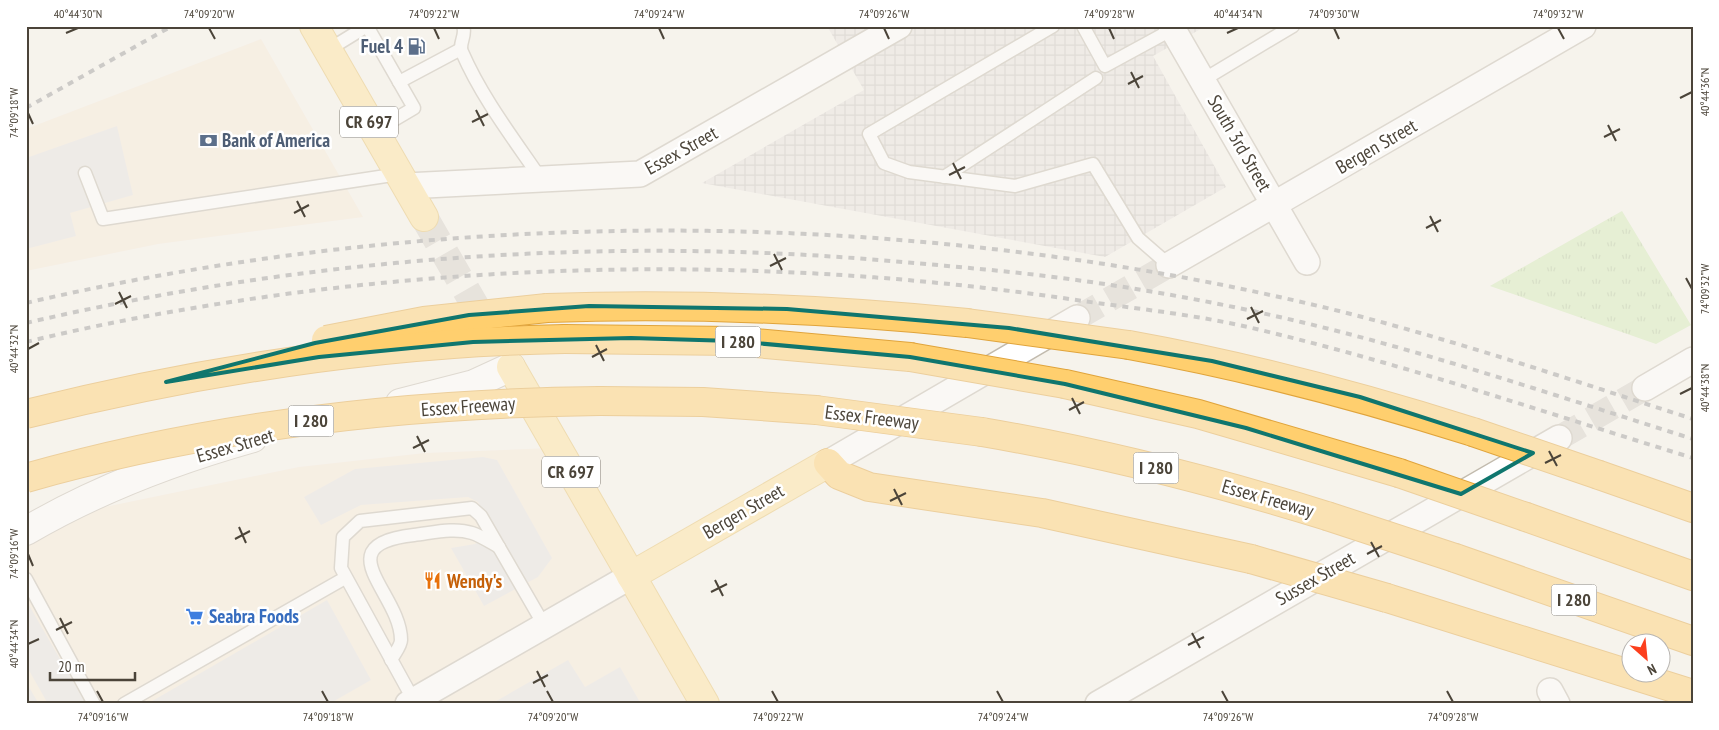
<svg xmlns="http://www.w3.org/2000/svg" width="1719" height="730" viewBox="0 0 1719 730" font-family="'PT Sans Narrow',sans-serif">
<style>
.commercial{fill:#f7ead8}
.industrial{fill:url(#industrial-grid)}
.park{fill:url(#park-tufts)}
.parking{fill:#e5e3e0}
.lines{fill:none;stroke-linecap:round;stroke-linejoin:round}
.minor-tunnel{stroke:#d4d0c8;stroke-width:25;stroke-dasharray:25 12;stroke-linecap:butt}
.primary-tunnel{stroke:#d4d0c8;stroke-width:28;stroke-dasharray:28 14;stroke-linecap:butt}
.service-casing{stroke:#c2bbae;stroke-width:15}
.minor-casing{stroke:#c2bbae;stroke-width:28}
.tertiary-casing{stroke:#c2bbae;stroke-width:30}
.primary-casing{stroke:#e6c16a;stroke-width:30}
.motorway-casing{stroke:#e0a43c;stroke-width:30}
.service{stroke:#fff;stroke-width:12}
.minor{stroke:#fff;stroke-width:25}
.tertiary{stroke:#fff;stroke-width:28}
.primary{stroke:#ffe39c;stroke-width:28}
.motorway{stroke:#ffcf6e;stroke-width:28}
.rail{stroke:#9a9a9a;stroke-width:4;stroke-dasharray:6 6;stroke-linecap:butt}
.motorway-bridge-casing{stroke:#e0a43c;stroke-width:30;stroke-linecap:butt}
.motorway-bridge{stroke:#ffcf6e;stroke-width:28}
.marked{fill:none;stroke:#0f766e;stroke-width:4;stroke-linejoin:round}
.ticks{fill:none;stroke:#4b4439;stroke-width:2}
.labels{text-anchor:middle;stroke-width:5;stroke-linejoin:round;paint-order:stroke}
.shield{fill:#fff;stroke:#817c74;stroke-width:1}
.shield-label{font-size:18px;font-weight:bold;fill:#4b4439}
.service-label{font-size:19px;font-weight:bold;fill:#4e5e75;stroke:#fff;text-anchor:end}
.street-label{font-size:19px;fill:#4b4439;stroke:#fff}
.food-label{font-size:19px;font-weight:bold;fill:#c56008;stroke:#fff;text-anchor:start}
.shop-label{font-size:19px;font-weight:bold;fill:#366cbe;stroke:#fff;text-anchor:start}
.neatline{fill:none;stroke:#4b4439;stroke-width:2}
.ticks-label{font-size:12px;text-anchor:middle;fill:#4b4439}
</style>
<defs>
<pattern id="industrial-grid" width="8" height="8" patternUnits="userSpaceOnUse" patternTransform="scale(1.25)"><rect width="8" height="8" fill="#e6e2dd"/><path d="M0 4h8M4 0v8" fill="none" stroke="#c7c3be"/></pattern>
<pattern id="park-tufts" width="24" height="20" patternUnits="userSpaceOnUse" patternTransform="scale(1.25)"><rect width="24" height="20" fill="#d2eab5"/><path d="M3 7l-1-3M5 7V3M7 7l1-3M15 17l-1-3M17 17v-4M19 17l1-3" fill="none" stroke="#b6ca9c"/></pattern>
</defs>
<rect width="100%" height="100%" fill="#f6f3ec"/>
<g class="commercial">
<path d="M261,39L363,217L158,244L26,271V129Z"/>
<path d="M551,448L701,704H26V547L95,509L299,467L425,453Z"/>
</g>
<path class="industrial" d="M827,26H1206L1153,56L1226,187L1105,257L702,183L864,90Z"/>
<path class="park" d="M1622,211L1691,325L1656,344L1490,286Z"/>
<g class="parking">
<path d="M117,126L133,195L70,213L76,236L26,249V152L29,157Z"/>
<path d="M483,457L497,460L552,558L538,577L484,606L451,548L475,544L494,532L478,502L468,497L361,505L321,525L304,497L355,469Z"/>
<path d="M26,600L86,704H48L26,665Z"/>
<path d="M327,600L371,680L329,704H147Z"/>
<path d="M568,660L585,687L620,667L641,704H491Z"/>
<path d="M26,682L39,704H26Z"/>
</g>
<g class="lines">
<g class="minor-tunnel">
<path d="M1077,318L1169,265"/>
<path d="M1559,438L1645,388"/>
</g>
<path class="primary-tunnel" d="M424,217L492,335"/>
<defs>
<g id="service">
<path d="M367,26L414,108L375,131"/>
<path d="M463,26C467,35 458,44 462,52C482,98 513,138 541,179"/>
<path d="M1053,26L869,134L884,163L909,172L1015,186L1093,164L1138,238L1169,265"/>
<path d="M1083,26L1105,66L1173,29"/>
<path d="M328,50L367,26"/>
<path d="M1203,80L1293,26"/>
<path d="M399,82L461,49"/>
<path d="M85,173L103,219L399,174"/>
<path d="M944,177L1096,78"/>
<path d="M26,579L94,704"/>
<path d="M391,660C394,654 401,646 401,640C401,593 324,545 414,535C432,533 454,527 472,533C481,536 490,542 499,547"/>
<path d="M414,701L341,568L343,537L360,521L472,508L481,516L544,625"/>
<path d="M124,704L345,578"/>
</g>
<g id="minor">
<path d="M1171,26L1307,262"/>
<path d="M406,186L640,174L899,26"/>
<path d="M1169,265L1583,26"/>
<path d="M1645,388L1693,360"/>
<path d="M828,463L1077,318"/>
<path d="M1550,691L1557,704"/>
<path d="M408,704L631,576"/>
<path d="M1098,704L1559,438"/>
</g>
<g id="tertiary">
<path d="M400,403L474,384L511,367"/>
<path d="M26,531C96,490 175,460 253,438"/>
</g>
<g id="primary">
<path d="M314,26L424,217"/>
<path d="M511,367L705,704"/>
<path d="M631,576L828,463"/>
</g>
<g id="motorway">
<path d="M547,308C687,303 827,309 967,323"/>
<path d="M565,339L733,341L910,357"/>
<path d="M1129,345C1246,366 1359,396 1473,432"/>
<path d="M1065,384L1198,414L1399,473"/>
<path d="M600,401L703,402L816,410"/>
<path d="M982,432C1099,452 1214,481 1327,516"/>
<path d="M828,463L839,475L869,487L1042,513L1251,559"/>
<path d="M1599,475L1693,508"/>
<path d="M1526,517L1693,576"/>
<path d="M1455,558L1693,641"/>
<path d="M1387,598L1693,694"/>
</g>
</defs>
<use href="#service" class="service-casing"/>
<use href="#minor" class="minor-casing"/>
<use href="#tertiary" class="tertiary-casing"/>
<use href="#primary" class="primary-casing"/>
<use href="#motorway" class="motorway-casing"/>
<use href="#service" class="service"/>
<use href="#minor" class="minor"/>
<use href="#tertiary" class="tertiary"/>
<use href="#primary" class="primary"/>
<use href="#motorway" class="motorway"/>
<g class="rail">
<path d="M26,108L172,26"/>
<path d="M26,303C453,204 917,206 1343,312C1461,342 1577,382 1693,419"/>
<path d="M26,323C259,269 497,245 736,252C821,254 906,262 991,270C1094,280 1200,298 1301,322C1434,354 1563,398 1693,439"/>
<path d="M26,342C112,321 198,306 286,294C550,259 819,261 1083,301C1139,309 1197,315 1252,328C1401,363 1546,413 1693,458"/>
</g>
<defs>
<g id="motorway-bridge">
<path d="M967,323L1129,345"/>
<path d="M326,340L424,321L547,308"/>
<path d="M910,357L1065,384"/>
<path d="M816,410L982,432"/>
<path d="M26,414C203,370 382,342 565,339"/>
<path d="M1473,432L1599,475"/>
<path d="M1399,473L1526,517"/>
<path d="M26,478C213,425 407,403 600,401"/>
<path d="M1327,516L1455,558"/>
<path d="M1251,559L1387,598"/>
</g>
</defs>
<use href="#motorway-bridge" class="motorway-bridge-casing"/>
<use href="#motorway-bridge" class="motorway-bridge"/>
</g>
<path d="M0 0H1719V730H0ZM589,306L787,309L1009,328L1212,361L1360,397L1533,453L1461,494L1246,428L1065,384L910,357L733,341L631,338L473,342L319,357L166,382L315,343L469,315Z" fill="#f6f3ec" fill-opacity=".55" fill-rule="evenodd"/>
<path class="marked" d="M589,306L787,309L1009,328L1212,361L1360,397L1533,453L1461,494L1246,428L1065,384L910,357L733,341L631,338L473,342L319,357L166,382L315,343L469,315Z"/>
<path class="ticks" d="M209,28L215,39M434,28L439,39M659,28L664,39M884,28L889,39M1109,28L1114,39M1334,28L1339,39M1558,28L1564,39M66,33L78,28M1227,33L1238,28M1131,72L1139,88M1128,84L1143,76M1680,98L1692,92M476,110L484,126M28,113L33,124M472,122L488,114M1608,125L1616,141M1604,137L1620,129M953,163L961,179M949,175L965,167M297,201L305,217M294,213L309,205M1430,216L1438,232M1426,228L1441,220M774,254L782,270M770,266L786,258M1686,278L1692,289M119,292L127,308M115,304L131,296M1251,307L1259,323M1247,319L1263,311M596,345L604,361M28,349L39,343M592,357L607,349M1680,394L1692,388M1072,398L1080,414M1069,410L1084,402M417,436L425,452M413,448L429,440M1549,451L1557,466M1545,463L1561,455M894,489L902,505M890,501L906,493M239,527L246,543M235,539L250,531M1371,542L1379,557M28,554L33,566M1367,554L1382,546M715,580L723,596M711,592L727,584M60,618L68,634M56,630L72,622M1192,633L1200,648M28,644L39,639M1188,645L1204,637M537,671L545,687M533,683L548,675M97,691L103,702M322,691L328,702M547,691L553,702M772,691L778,702M997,691L1003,702M1222,691L1228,702M1447,691L1453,702"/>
<defs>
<symbol id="fuel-bare" viewBox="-9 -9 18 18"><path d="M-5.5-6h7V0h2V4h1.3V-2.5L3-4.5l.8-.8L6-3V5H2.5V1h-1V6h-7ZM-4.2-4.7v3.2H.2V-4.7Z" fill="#5c6f8a" stroke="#fff" stroke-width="2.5" paint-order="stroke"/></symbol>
<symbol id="bank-bare" viewBox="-9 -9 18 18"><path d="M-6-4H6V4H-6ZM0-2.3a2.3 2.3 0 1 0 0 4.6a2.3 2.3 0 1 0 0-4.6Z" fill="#5c6f8a" stroke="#fff" stroke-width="2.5" paint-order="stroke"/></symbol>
<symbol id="restaurant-bare" viewBox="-9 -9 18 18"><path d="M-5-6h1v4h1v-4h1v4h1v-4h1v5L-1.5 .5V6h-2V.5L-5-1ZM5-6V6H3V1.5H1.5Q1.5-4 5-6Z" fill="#e8710a" stroke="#fff" stroke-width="2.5" paint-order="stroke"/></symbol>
<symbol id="supermarket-bare" viewBox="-9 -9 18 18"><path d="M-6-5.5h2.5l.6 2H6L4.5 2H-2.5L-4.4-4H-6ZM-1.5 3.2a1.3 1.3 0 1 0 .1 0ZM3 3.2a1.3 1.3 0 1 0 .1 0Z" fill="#3f7fe0" stroke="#fff" stroke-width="2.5" paint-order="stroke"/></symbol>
</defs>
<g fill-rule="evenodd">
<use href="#fuel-bare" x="404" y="34" width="25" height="25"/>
<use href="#bank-bare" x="196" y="128" width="25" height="25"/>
<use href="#restaurant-bare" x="420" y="568" width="25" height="25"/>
<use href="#supermarket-bare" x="182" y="604" width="25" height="25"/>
</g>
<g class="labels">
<g class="shield">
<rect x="340" y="106.5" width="58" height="31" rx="4"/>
<rect x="715.5" y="326.5" width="45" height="31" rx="4"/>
<rect x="288.5" y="405.5" width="45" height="31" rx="4"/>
<rect x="1133.5" y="452.5" width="45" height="31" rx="4"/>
<rect x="542" y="456.5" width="58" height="31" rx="4"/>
<rect x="1551.5" y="584.5" width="45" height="31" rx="4"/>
</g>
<g class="shield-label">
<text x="369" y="128">CR 697</text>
<text x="738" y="348">I 280</text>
<text x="311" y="427">I 280</text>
<text x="1156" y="474">I 280</text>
<text x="571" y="478">CR 697</text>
<text x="1574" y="606">I 280</text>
</g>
<g class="service-label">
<text x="403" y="53">Fuel 4</text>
<text x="222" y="147" text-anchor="start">Bank of America</text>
</g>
<g class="street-label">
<text transform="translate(1240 143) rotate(60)" y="7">South 3rd Street</text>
<text transform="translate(1376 146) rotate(-30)" y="7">Bergen Street</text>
<text transform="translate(681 150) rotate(-29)" y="7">Essex Street</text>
<text transform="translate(468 406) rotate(-4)" y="7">Essex Freeway</text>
<text transform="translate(872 417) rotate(7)" y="7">Essex Freeway</text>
<text transform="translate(235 445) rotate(-16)" y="7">Essex Street</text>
<text transform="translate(1268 498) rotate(16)" y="7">Essex Freeway</text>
<text transform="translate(743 511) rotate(-30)" y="7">Bergen Street</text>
<text transform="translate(1315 578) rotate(-30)" y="7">Sussex Street</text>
</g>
<g class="food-label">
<text x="447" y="588">Wendy's</text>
</g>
<g class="shop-label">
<text x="209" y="623">Seabra Foods</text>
</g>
</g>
<rect width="1719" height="730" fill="none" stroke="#ffffff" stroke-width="55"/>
<g transform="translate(1646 658) rotate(153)"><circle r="24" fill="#ffffff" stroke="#b7b4b0"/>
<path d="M0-4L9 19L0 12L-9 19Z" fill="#fc3f1d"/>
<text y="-8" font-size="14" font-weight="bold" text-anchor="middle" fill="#4b4439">N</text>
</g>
<path d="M50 672v8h85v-8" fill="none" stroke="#4b4439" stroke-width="2.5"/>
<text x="58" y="672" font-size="15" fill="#4b4439" stroke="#ffffff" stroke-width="4" paint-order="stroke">20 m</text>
<rect x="28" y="28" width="1664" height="674" class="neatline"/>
<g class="ticks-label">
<text x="78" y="18">40°44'30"N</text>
<text x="209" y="18">74°09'20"W</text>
<text x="434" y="18">74°09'22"W</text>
<text x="659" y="18">74°09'24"W</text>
<text x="884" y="18">74°09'26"W</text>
<text x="1109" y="18">74°09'28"W</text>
<text x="1238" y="18">40°44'34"N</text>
<text x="1334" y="18">74°09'30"W</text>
<text x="1558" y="18">74°09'32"W</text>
<text transform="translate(1705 92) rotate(-90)" y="4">40°44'36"N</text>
<text transform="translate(14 113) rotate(-90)" y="4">74°09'18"W</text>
<text transform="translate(1705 289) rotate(-90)" y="4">74°09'32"W</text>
<text transform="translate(14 349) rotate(-90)" y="4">40°44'32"N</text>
<text transform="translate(1705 388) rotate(-90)" y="4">40°44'38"N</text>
<text transform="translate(14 554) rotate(-90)" y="4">74°09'16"W</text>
<text transform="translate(14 644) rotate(-90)" y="4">40°44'34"N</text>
<text x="103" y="721">74°09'16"W</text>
<text x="328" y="721">74°09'18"W</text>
<text x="553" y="721">74°09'20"W</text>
<text x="778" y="721">74°09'22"W</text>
<text x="1003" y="721">74°09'24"W</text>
<text x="1228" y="721">74°09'26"W</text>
<text x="1453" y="721">74°09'28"W</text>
</g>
</svg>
